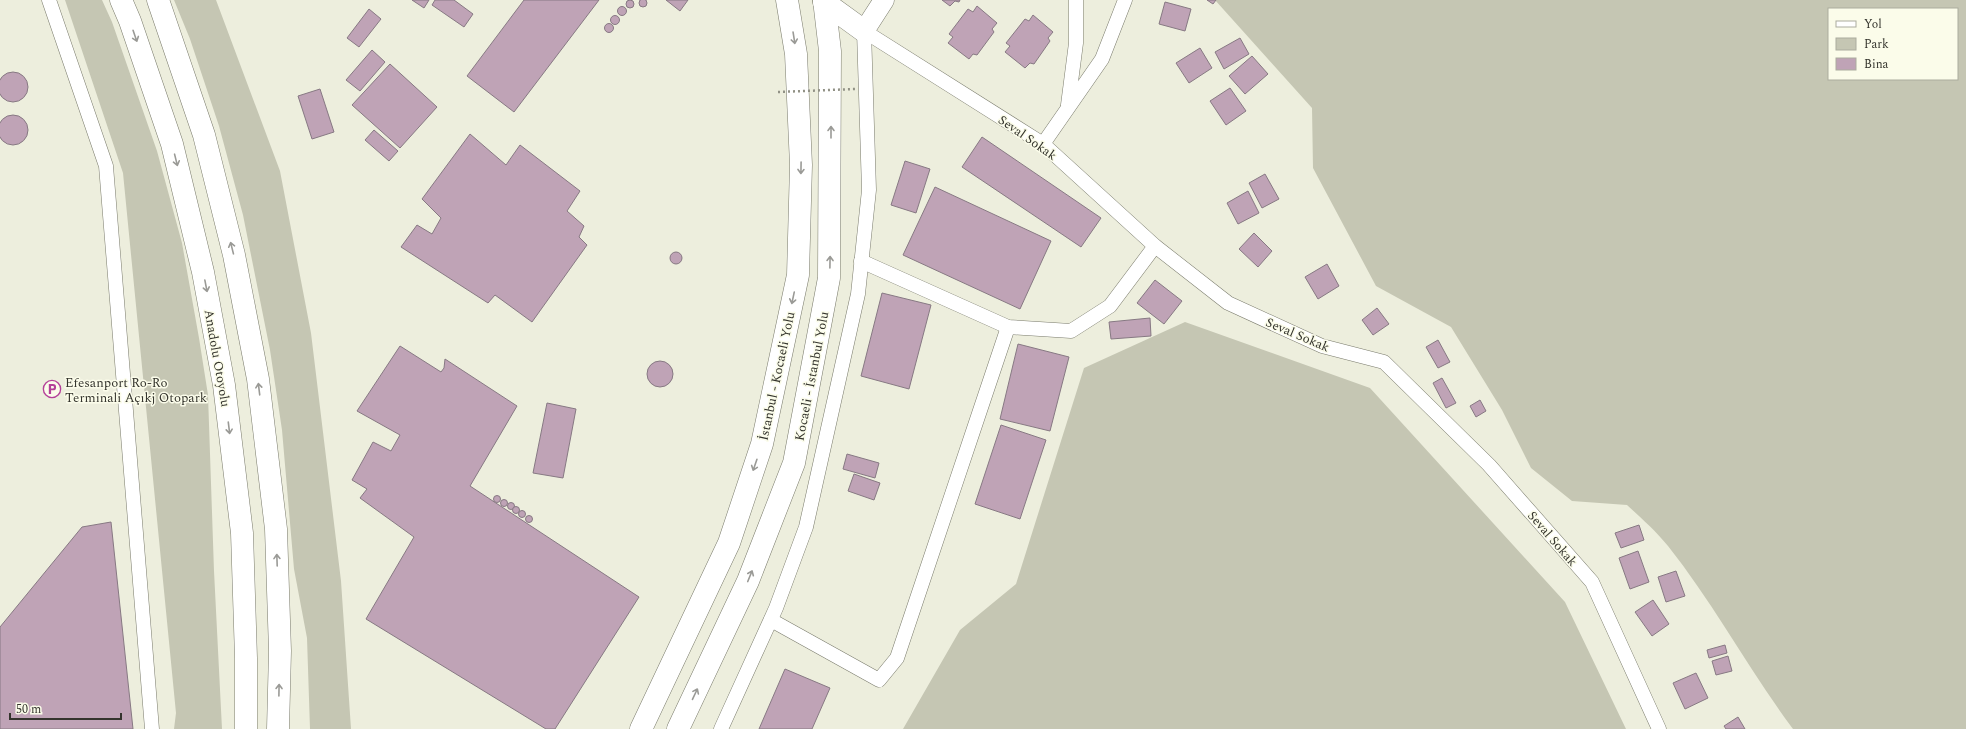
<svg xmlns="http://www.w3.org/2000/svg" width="1966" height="729" viewBox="0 0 1966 729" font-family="Spectral,serif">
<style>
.green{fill:#c5c6b3;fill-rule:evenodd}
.building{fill:#bfa3b6;stroke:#877983}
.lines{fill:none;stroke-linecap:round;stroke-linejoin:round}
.street-casing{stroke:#7a7b6c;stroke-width:15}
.secondary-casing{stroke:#7a7b6c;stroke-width:21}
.highway-casing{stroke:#7a7b6c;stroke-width:23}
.street{stroke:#fff;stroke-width:14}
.secondary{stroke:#fff;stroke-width:20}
.highway{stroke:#fff;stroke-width:22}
.path-bridge{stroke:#919185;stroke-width:2.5;stroke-dasharray:2 3;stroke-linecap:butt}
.oneway{stroke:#9a9a96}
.labels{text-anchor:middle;stroke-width:3;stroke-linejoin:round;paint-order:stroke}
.street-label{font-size:13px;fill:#34342d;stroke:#fbfcea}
.poi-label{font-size:13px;fill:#34342d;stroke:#fbfcea;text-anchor:start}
</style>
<rect width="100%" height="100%" fill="#edeedd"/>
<g class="green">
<path d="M65,0H102L112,22L157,151L182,243L199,338L208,395L214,571L222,729H174L176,713L123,173Z"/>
<path d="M174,0H216L280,171L311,333L341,581L351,729H310L307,638L294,569L282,430L270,350L243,215L219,126L190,39Z"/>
<path d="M1215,0H1966V729H1793C1749,670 1714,604 1668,546C1656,531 1641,518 1627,505L1572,501L1531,468L1502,410L1451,327L1376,286L1313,168L1312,108ZM1829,9H1957V79H1829Z"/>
<path d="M1185,322L1370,388L1565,602L1626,729H903L960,630L1016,584L1084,368Z"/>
</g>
<g class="building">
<circle cx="643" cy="3" r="4"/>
<circle cx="630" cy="4" r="4"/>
<path d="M412,0H429L424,8Z"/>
<path d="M435,0H454L473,14L464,27L432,5Z"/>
<path d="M524,0H599L514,112L467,76Z"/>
<path d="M666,0H688L680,11Z"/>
<path d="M942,0H960L959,2L955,1L950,6Z"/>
<path d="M1207,0H1216L1213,4Z"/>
<path d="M1165,2L1191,9L1185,31L1159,24Z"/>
<path d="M977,6L997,23L992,29L994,32L977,55L973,54L969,59L948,43L953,37L949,34L968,9L973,12Z"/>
<circle cx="622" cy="11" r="4.5"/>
<path d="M369,9L381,19L359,47L347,38Z"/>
<path d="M1033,15L1053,32L1048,38L1050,41L1034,64L1030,63L1025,68L1005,52L1010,46L1006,43L1025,19L1029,21Z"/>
<circle cx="615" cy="20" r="4.5"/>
<circle cx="609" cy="28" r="4.5"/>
<path d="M1240,38L1249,54L1224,69L1215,52Z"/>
<path d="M1200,48L1212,68L1189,83L1176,63Z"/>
<path d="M372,50L385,62L360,91L346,80Z"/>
<path d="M1252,56L1268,74L1245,94L1229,76Z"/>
<path d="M390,64L437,107L400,148L352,105Z"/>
<circle cx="13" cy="87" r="15"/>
<path d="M1230,88L1246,111L1226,125L1210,101Z"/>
<path d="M320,89L334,132L312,139L298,96Z"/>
<circle cx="13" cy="130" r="15"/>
<path d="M374,130L398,151L389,161L365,140Z"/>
<path d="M470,134L506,165L520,145L580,191L567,211L584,226L579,237L587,245L532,322L495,295L488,303L401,247L417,225L432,234L441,218L422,199Z"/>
<path d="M982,137L1101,218L1081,247L962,167Z"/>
<path d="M905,161L930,169L916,213L891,205Z"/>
<path d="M1265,174L1279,199L1262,208L1249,183Z"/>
<path d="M935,187L1051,241L1020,309L903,255Z"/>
<path d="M1248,191L1259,213L1238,224L1227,203Z"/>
<path d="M1254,233L1272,251L1258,267L1239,249Z"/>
<circle cx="676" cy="258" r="6"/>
<path d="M1327,264L1339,286L1318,299L1305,277Z"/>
<path d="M1155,280L1182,301L1164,324L1137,303Z"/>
<path d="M882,293L931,305L909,389L861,376Z"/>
<path d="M1377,308L1389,324L1373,335L1362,320Z"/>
<path d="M1150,318L1151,336L1111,339L1109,322Z"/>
<path d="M1438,340L1450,362L1438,368L1426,347Z"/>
<path d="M1018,344L1069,357L1050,431L1000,419Z"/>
<path d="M400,346L441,372L444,368L445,359L517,406L470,486L639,597L555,729H546L366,619L414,537L360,498L367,489L352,480L373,442L391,451L400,435L357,411Z"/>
<circle cx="660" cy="374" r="13"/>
<path d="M1442,378L1456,403L1446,408L1433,383Z"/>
<path d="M1480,400L1486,411L1476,417L1470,406Z"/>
<path d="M547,403L576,409L563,478L533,473Z"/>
<path d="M1001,425L1046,440L1020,519L975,504Z"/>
<path d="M847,454L879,463L875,478L843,469Z"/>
<path d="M854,474L880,483L874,500L848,491Z"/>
<circle cx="497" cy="499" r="3.5"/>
<circle cx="504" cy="503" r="3.5"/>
<circle cx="511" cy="506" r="3.5"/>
<circle cx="516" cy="510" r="3.5"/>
<circle cx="522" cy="514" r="3.5"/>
<circle cx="529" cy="519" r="3.5"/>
<path d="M111,522L133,729H0V627L82,527Z"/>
<path d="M1639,525L1644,540L1621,548L1615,533Z"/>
<path d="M1638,551L1649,582L1630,589L1619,558Z"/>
<path d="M1676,571L1685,596L1666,602L1658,577Z"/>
<path d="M1653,600L1669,624L1652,636L1635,612Z"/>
<path d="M1725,645L1727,653L1709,658L1707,650Z"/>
<path d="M1728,656L1732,671L1716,675L1712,661Z"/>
<path d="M785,669L830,688L812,729H759Z"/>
<path d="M1696,673L1708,698L1685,709L1673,683Z"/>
<path d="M1738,717L1745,729H1726L1724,726Z"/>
</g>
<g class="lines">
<defs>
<g id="street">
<path d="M49,0L106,166L152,729"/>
<path d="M864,31L1043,144L1155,246L1228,303L1322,346L1384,362L1489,465L1592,582L1659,729"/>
<path d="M1068,105L1076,43V0"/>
<path d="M1043,144L1102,59L1125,0"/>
<path d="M861,261L1008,327L1071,331L1110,306L1155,246"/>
<path d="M771,620L879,680L897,658L1008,327"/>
<path d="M721,729L776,608L806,527L858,294L869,190L864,31"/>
</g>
<path id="secondary" d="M864,31L884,0"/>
<g id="highway">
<path d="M121,0L130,21L172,144L203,272L224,385L242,533L246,658V729"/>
<path d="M158,0L204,135L234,255L258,379L276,529L280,651L278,729"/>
<path d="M824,2L864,31"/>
<path d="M641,729L729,543L762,444L798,275L801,165L796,54L787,0"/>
<path d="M678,729L748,581L794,463L829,278L830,51L824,0"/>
</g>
</defs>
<use href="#street" class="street-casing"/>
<use href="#secondary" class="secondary-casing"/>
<use href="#highway" class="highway-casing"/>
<use href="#street" class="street"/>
<use href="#secondary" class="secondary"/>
<use href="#highway" class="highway"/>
<path class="path-bridge" d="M778,92L855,89"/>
</g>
<defs><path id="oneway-shaft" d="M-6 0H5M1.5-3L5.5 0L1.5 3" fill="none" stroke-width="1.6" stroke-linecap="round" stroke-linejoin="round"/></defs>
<g class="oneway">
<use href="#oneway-shaft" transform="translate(135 36) rotate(71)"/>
<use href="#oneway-shaft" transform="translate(794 38) rotate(81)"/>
<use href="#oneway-shaft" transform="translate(831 132) rotate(-90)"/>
<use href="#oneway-shaft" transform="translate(176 160) rotate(76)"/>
<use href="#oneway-shaft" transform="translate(801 168) rotate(91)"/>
<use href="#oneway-shaft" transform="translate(232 248) rotate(-104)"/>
<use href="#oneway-shaft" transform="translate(830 262) rotate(-89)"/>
<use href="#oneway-shaft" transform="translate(206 286) rotate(79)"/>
<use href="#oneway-shaft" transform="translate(793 298) rotate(102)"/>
<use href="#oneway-shaft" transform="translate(259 389) rotate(-97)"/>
<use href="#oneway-shaft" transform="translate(229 428) rotate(83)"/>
<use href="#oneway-shaft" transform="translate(755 465) rotate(109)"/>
<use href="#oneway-shaft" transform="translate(277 560) rotate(-92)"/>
<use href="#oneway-shaft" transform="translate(750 576) rotate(-68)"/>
<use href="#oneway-shaft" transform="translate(279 690) rotate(-89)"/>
<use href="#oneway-shaft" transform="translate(695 694) rotate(-65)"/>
</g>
<defs>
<symbol id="parking-ring" viewBox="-11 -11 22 22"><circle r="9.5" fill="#fbfcea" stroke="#b44099" stroke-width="1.5"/><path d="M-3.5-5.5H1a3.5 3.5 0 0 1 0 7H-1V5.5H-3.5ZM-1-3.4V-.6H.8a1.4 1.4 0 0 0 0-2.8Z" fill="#b44099"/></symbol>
</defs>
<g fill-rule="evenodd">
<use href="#parking-ring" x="42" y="379" width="20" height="20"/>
</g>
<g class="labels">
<g class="street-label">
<text transform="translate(1028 137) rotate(35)" y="5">Seval Sokak</text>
<text transform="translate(1298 334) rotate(23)" y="5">Seval Sokak</text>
<text transform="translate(218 358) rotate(80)" y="5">Anadolu Otoyolu</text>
<text transform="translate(776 376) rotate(-78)" y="5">İstanbul - Kocaeli Yolu</text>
<text transform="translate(811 376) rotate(-79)" y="5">Kocaeli - İstanbul Yolu</text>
<text transform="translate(1553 538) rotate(49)" y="5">Seval Sokak</text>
</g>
<g class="poi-label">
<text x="65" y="387">Efesanport Ro-Ro<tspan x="65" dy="15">Terminali Açıkj Otopark</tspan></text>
</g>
</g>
<rect x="1828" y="8" width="130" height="72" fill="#fbfcea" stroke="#abac9e"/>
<rect x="1836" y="21" width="20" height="6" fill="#ffffff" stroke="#abac9e"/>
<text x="1864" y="28" font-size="12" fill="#34342d">Yol</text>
<rect x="1836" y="38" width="20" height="12" fill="#c5c6b3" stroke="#abac9e"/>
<text x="1864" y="48" font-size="12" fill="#34342d">Park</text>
<rect x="1836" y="58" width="20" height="12" fill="#bfa3b6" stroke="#abac9e"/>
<text x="1864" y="68" font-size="12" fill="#34342d">Bina</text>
<path d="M10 713v6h111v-6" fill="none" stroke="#34342d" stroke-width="2"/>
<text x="16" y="713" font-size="12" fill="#34342d" stroke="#fbfcea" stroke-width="3" paint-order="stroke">50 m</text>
</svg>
